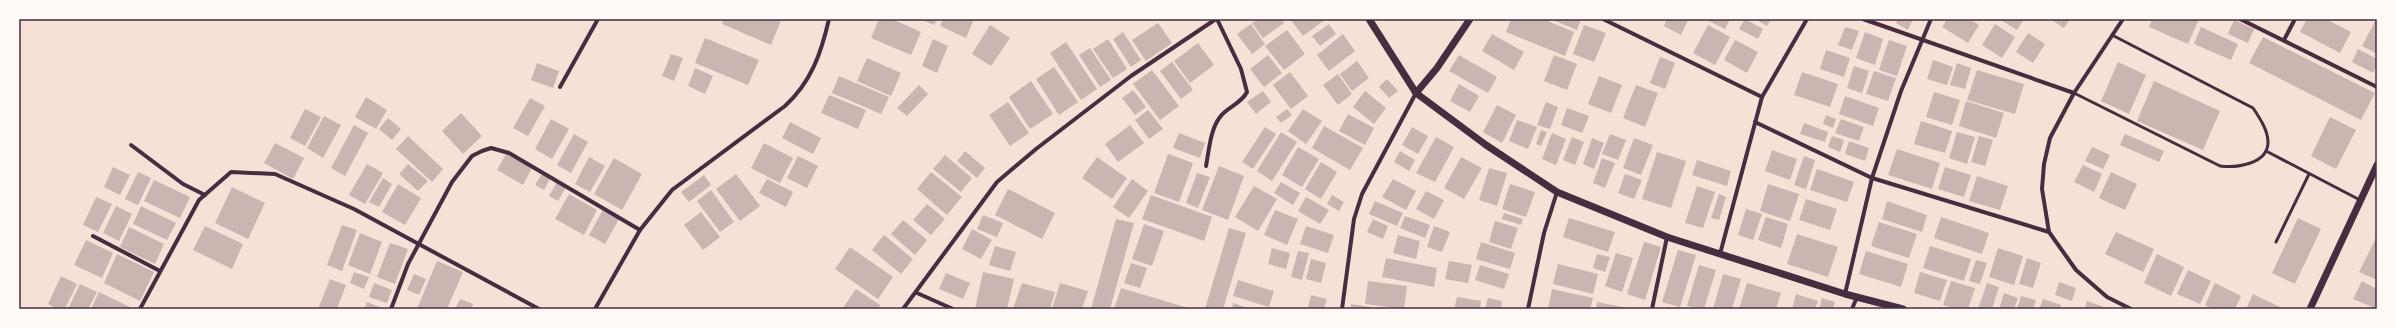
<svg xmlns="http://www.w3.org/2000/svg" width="2396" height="328" viewBox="0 0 2396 328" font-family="Literata,serif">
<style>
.building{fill:#ccb4b1}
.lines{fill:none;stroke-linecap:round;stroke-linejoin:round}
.service{stroke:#4a2c40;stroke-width:3}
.minor{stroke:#4a2c40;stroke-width:4}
.tertiary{stroke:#4a2c40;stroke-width:7}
.neatline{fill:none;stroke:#4a2c40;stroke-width:1.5}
</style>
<rect width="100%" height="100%" fill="#f7e1d7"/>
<g class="building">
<path d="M724,19H778L781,20L771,45L722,24Z"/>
<path d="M879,19H892L921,32L911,55L871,38Z"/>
<path d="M920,19H937L934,25Z"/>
<path d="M943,19H974L966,38L940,26Z"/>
<path d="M1258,19H1281L1284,23L1263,38L1252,23Z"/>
<path d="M1290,19H1326L1303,36Z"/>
<path d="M1511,19H1543L1574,32L1565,56L1506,32Z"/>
<path d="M1550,19H1581L1577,30Z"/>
<path d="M1667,19L1688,20L1681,35L1664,26Z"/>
<path d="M1710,19H1730L1725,29L1709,21Z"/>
<path d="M1745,19L1763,29L1758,39L1739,29Z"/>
<path d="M1755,19H1771L1767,26Z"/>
<path d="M1898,19H1913L1908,30L1896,23Z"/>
<path d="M1947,19H1969L1979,25L1968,43L1942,27Z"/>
<path d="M1999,19H2024L2017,30Z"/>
<path d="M2050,19H2070L2064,28Z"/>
<path d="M2152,19H2199L2188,44L2149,27Z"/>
<path d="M2307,19H2326L2351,32L2340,53L2300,32Z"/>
<path d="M2234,20L2254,29L2248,43L2228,34Z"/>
<path d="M2375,21L2377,22V54L2362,46Z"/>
<path d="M1158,23L1172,43L1146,61L1132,40Z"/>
<path d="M1251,24L1265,44L1252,54L1237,34Z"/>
<path d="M1329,24L1336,34L1320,46L1312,36Z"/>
<path d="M1995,24L2015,37L2002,58L1982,45Z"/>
<path d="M990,25L1010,38L991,66L972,54Z"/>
<path d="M1584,25L1606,33L1594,62L1573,54Z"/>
<path d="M1708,25L1730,37L1715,65L1693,53Z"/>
<path d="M1845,27L1859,31L1852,50L1838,45Z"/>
<path d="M2201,27L2238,44L2231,60L2194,44Z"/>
<path d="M1287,30L1305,54L1284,70L1265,46Z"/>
<path d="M1123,32L1141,60L1131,67L1113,39Z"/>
<path d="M1865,32L1883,39L1875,65L1856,58Z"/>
<path d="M2028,33L2045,44L2033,63L2016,52Z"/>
<path d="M1343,34L1355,51L1329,71L1317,55Z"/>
<path d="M1492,34L1524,52L1514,70L1482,51Z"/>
<path d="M2263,37L2375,93L2361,120L2249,63Z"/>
<path d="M705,38L759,60L748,85L695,63Z"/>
<path d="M933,39L948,46L937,73L922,66Z"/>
<path d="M1108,39L1127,69L1113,78L1093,49Z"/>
<path d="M1735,40L1758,52L1747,73L1724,60Z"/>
<path d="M1889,40L1907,46L1897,76L1879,70Z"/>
<path d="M1066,42L1097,89L1081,100L1050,53Z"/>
<path d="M1198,43L1214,65L1190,83L1174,61Z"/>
<path d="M1090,48L1111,80L1100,87L1079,55Z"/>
<path d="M2358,49L2377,59V65L2373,73L2352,62Z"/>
<path d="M1826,50L1850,58L1844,77L1820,69Z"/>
<path d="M671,54L683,58L674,81L662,76Z"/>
<path d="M1268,55L1282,73L1264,87L1250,69Z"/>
<path d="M1459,55L1497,77L1488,93L1449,71Z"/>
<path d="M1554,55L1577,64L1567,90L1544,81Z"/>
<path d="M1660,57L1675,63L1665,89L1650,83Z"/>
<path d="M867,58L901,73L891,96L857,81Z"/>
<path d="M1933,60L1953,67L1947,85L1927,79Z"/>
<path d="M1357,61L1369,78L1352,91L1340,74Z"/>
<path d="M1172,62L1193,90L1181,99L1160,71Z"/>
<path d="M2118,62L2146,75L2129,114L2101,101Z"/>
<path d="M537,63L559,71L553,88L531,80Z"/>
<path d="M1957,63L1971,68L1965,89L1950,85Z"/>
<path d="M1854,66L1869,71L1862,93L1847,88Z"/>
<path d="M1054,67L1078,102L1059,115L1036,79Z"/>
<path d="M695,68L713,76L705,94L688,86Z"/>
<path d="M1152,70L1179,106L1160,120L1133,84Z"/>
<path d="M1977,70L2024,84L2015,114L1967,100Z"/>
<path d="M1874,71L1896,78L1888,101L1866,94Z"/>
<path d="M1290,72L1308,96L1291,109L1273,85Z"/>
<path d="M1802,72L1838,84L1830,107L1794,95Z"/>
<path d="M1338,74L1352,94L1338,105L1323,85Z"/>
<path d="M839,76L889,97L881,114L832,93Z"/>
<path d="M1599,76L1622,85L1611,113L1588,104Z"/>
<path d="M1387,79L1398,91L1389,98L1379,87Z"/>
<path d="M1031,81L1053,114L1030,129L1009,97Z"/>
<path d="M2154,81L2220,111L2203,150L2137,121Z"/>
<path d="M1459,84L1479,96L1470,112L1450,101Z"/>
<path d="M919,85L928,94L907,116L897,108Z"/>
<path d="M1636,85L1658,93L1645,127L1623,118Z"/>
<path d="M1133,90L1146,107L1135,115L1122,98Z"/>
<path d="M1263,91L1271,102L1256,114L1247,102Z"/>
<path d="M1365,91L1386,108L1374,124L1353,107Z"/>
<path d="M1934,92L1960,100L1952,125L1926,117Z"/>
<path d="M829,95L866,110L858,129L821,113Z"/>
<path d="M1845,96L1879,108L1873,126L1839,114Z"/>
<path d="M366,97L387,110L376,129L355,117Z"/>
<path d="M530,98L545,106L528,136L513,128Z"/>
<path d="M1966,101L2004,113L1996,138L1959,126Z"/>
<path d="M1008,102L1029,133L1010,146L989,115Z"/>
<path d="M1546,102L1558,107L1550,129L1537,125Z"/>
<path d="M1497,105L1516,115L1502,143L1483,132Z"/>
<path d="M1567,108L1589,116L1582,133L1561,125Z"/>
<path d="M305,109L321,117L305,146L290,138Z"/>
<path d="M1287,109L1292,115L1281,123L1276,117Z"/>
<path d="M1303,109L1322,121L1306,144L1288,131Z"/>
<path d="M1148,110L1163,129L1149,139L1135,120Z"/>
<path d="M461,113L482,136L463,154L442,131Z"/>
<path d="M1348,114L1374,128L1365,145L1339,131Z"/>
<path d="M1826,115L1836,119L1833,128L1823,124Z"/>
<path d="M324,116L341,125L323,158L307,148Z"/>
<path d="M2330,117L2356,130L2336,169L2311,156Z"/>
<path d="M388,118L401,129L392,140L379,129Z"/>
<path d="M551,119L569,129L552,159L535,149Z"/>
<path d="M1841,119L1864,127L1859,141L1835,133Z"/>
<path d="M1517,120L1537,127L1528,149L1509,141Z"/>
<path d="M1921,121L1952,131L1945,153L1914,144Z"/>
<path d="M790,122L821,138L813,154L782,138Z"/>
<path d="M1804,123L1828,132L1825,142L1800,134Z"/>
<path d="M354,125L368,133L345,176L331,168Z"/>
<path d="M1130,125L1144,143L1118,162L1105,144Z"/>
<path d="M1324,126L1363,148L1350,170L1312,148Z"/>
<path d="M1265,127L1276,134L1253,169L1242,162Z"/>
<path d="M1412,127L1428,136L1418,154L1402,145Z"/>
<path d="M1541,130L1547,132L1541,146L1536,144Z"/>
<path d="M1281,132L1297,142L1272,181L1257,171Z"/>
<path d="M1957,132L1975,137L1967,164L1949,158Z"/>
<path d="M1179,133L1205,143L1200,158L1173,148Z"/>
<path d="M1552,133L1566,139L1556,165L1542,159Z"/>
<path d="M574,134L588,142L571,173L557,165Z"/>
<path d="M1610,134L1626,140L1618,160L1602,154Z"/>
<path d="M2125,134L2164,151L2159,162L2120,145Z"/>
<path d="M408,136L443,169L432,182L396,149Z"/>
<path d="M1832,136L1844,140L1840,152L1828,147Z"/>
<path d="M1979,136L1993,140L1985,166L1971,162Z"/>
<path d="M1436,137L1454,147L1435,182L1416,173Z"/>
<path d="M1572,137L1584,142L1575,165L1563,160Z"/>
<path d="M1592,138L1604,143L1594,169L1583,164Z"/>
<path d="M1634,138L1653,145L1641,175L1623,168Z"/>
<path d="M1849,141L1869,148L1865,161L1845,154Z"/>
<path d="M275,143L304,158L293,179L264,163Z"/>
<path d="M764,143L793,158L780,183L751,168Z"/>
<path d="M1298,147L1319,159L1302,187L1282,175Z"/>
<path d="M2092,147L2110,155L2103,169L2085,161Z"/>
<path d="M1897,149L1940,163L1932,189L1888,175Z"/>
<path d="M1772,150L1797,159L1790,180L1765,171Z"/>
<path d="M965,151L985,168L977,178L957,161Z"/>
<path d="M1400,151L1415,160L1409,171L1394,162Z"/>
<path d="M1657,152L1686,161L1671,208L1642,199Z"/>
<path d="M506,154L532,168L523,185L497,170Z"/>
<path d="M1168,154L1193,163L1179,202L1154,193Z"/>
<path d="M945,155L972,178L961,192L933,169Z"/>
<path d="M798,156L818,166L807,188L787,178Z"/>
<path d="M1804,156L1815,160L1806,189L1794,185Z"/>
<path d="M589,157L605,166L590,192L575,184Z"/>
<path d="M1097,157L1127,178L1112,199L1082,178Z"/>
<path d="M1461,157L1482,168L1464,199L1444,188Z"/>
<path d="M614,158L642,174L622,210L594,194Z"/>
<path d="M1602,158L1615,163L1605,188L1593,183Z"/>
<path d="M1697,160L1731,171L1727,186L1692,175Z"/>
<path d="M1321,162L1337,172L1321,199L1305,189Z"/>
<path d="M367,164L383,173L365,204L349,195Z"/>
<path d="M408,164L428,181L418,191L399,174Z"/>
<path d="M2083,165L2102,174L2094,192L2074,182Z"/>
<path d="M1219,166L1244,176L1228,220L1202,210Z"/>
<path d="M113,167L130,175L120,195L104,187Z"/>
<path d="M1945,167L1971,175L1964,197L1938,189Z"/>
<path d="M1489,168L1507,173L1497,206L1479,200Z"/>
<path d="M1817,169L1854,182L1847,202L1810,190Z"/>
<path d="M138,172L151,178L138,205L125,199Z"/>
<path d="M931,172L962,197L947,215L917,189Z"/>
<path d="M2111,172L2137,184L2125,210L2099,198Z"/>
<path d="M1197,173L1210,177L1198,208L1186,203Z"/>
<path d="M542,174L550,179L544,190L535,185Z"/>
<path d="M736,174L760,206L740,221L716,189Z"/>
<path d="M1625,174L1642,180L1634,199L1618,193Z"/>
<path d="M704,175L711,185L689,202L681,192Z"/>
<path d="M1977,176L2008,186L2000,210L1969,201Z"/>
<path d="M383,178L392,184L379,207L369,202Z"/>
<path d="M767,179L793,192L786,207L759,193Z"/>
<path d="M1132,179L1148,191L1129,218L1113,207Z"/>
<path d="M1393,179L1416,191L1406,210L1382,197Z"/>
<path d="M154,180L190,197L180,218L144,201Z"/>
<path d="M557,182L566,187L558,201L549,196Z"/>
<path d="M1281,182L1300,193L1293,205L1274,193Z"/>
<path d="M398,184L421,198L405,225L382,212Z"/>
<path d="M1510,184L1535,192L1526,217L1502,209Z"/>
<path d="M1768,184L1799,194L1790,221L1760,211Z"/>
<path d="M1254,186L1277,199L1258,231L1235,217Z"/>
<path d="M1697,186L1715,192L1703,228L1685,223Z"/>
<path d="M232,187L265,203L248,239L215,223Z"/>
<path d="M1008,189L1055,213L1042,239L995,215Z"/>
<path d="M711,190L734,222L720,232L697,201Z"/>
<path d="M1426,191L1444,200L1434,219L1416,209Z"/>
<path d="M569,194L597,210L584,235L555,219Z"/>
<path d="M1719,194L1726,197L1719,220L1711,218Z"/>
<path d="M1151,195L1212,217L1204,241L1142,219Z"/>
<path d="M1332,195L1344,202L1339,211L1327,204Z"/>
<path d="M96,197L112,204L98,232L83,225Z"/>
<path d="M1306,197L1329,210L1320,224L1298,211Z"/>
<path d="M1806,199L1837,209L1830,230L1799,220Z"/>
<path d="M1375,201L1403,213L1397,226L1369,214Z"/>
<path d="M1887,201L1927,215L1922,232L1882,219Z"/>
<path d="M927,204L945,219L931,235L913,220Z"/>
<path d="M116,206L132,214L119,241L103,233Z"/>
<path d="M141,206L176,223L167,240L133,224Z"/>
<path d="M1746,209L1762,214L1753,240L1738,235Z"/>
<path d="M603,210L619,219L605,244L589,235Z"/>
<path d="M1275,210L1298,219L1287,245L1264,235Z"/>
<path d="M701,212L720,237L703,250L684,225Z"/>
<path d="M1504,213L1523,219L1521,225L1502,219Z"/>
<path d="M983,215L1003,223L997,237L977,229Z"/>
<path d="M1405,216L1430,225L1425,238L1400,228Z"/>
<path d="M1766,217L1788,224L1781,248L1758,240Z"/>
<path d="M1941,217L1989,233L1982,254L1934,238Z"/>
<path d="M1569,218L1615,232L1608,252L1563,237Z"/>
<path d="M2298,218L2321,229L2295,284L2272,273Z"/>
<path d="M1116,219L1134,223L1110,309H1091Z"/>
<path d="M1373,219L1388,226L1383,239L1367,232Z"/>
<path d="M903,220L927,240L915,255L891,234Z"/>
<path d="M1495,221L1518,228L1511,249L1489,242Z"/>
<path d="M1879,222L1917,234L1909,258L1871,246Z"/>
<path d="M1144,224L1164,231L1152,266L1132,259Z"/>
<path d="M342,225L357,230L342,271L327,265Z"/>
<path d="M205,226L243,244L232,269L193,250Z"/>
<path d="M1306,226L1334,235L1328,253L1300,244Z"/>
<path d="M1434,226L1450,232L1442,252L1427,247Z"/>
<path d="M129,227L164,244L155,264L120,247Z"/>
<path d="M1229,228L1246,233L1223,309H1205Z"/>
<path d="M972,229L992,240L981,259L962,249Z"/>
<path d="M2116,232L2154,249L2143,272L2105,254Z"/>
<path d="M360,233L382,242L370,274L348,265Z"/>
<path d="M1797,234L1838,247L1828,277L1787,264Z"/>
<path d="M884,235L913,259L901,274L872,250Z"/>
<path d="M1398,235L1420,241L1416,259L1393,253Z"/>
<path d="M2377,236V280L2359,272Z"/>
<path d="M86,240L113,253L102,278L74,265Z"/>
<path d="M1481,242L1515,253L1510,269L1476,259Z"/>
<path d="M1644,242L1661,247L1645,300L1627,294Z"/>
<path d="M390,243L408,249L395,284L377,277Z"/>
<path d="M995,246L1016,252L1010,271L989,265Z"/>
<path d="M1930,246L1971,259L1964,281L1923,268Z"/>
<path d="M850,247L893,277L878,299L835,269Z"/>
<path d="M1272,248L1290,253L1286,269L1268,264Z"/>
<path d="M1998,248L2023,256L2014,285L1989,277Z"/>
<path d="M1678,250L1696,255L1680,307L1662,302Z"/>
<path d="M1298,251L1309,253L1302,280L1291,277Z"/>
<path d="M1866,251L1908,264L1901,287L1859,274Z"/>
<path d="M1616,253L1633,258L1622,292L1605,286Z"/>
<path d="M117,254L154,272L140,301L104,283Z"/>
<path d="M1597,254L1610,257L1605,272L1593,268Z"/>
<path d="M2157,254L2184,267L2171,296L2144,283Z"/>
<path d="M1386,258L1437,268L1434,287L1382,277Z"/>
<path d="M2027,258L2041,263L2033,288L2019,284Z"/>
<path d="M1311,259L1326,263L1321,283L1306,279Z"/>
<path d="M1976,260L1987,263L1980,284L1969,281Z"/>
<path d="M437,261L463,272L447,309H417Z"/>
<path d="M1449,261L1472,265L1468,283L1445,279Z"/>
<path d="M1131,263L1147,268L1140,288L1124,283Z"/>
<path d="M1558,264L1598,274L1593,294L1553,284Z"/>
<path d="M1480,265L1509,274L1504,289L1475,280Z"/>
<path d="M1699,265L1716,270L1704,309L1687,306Z"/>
<path d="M2188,270L2211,281L2200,304L2177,294Z"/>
<path d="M354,272L369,277L364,289L350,283Z"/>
<path d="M983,272L1014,279L1007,309H975Z"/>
<path d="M1920,272L1947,280L1940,301L1914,293Z"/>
<path d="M946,273L970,283L963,299L939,289Z"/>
<path d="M414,274L426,279L419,295L407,290Z"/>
<path d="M1723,274L1741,279L1732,309H1713Z"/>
<path d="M61,276L77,284L65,309H58L48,304Z"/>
<path d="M330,279L346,285L337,309H318Z"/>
<path d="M1238,280L1274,291L1269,307L1233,296Z"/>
<path d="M1368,281L1407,286L1404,309L1365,304Z"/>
<path d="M1951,281L1975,288L1968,309H1955L1943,305Z"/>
<path d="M2362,281L2377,289V309L2353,299Z"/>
<path d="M2059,282L2076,288L2072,301L2055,295Z"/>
<path d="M374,283L392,290L387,303L369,297Z"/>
<path d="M1022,283L1055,292L1050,309H1034L1039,291L1034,309H1013Z"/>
<path d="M1060,283L1088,291L1082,309H1052Z"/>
<path d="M1747,283L1781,293L1776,309H1739Z"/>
<path d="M1987,283L1999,287L1992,309H1978Z"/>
<path d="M2215,283L2241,296L2235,309H2212L2205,305Z"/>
<path d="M80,284L97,292L88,309H68Z"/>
<path d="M1121,288L1192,309H1114Z"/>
<path d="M856,289L880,305L878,309H842Z"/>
<path d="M1552,289L1593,298L1590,309H1548Z"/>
<path d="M99,292L134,309H91Z"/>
<path d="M2004,293L2018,298L2014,309H1999Z"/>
<path d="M1796,294L1818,301L1815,309H1792Z"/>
<path d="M2253,294L2280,307L2279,309H2246Z"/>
<path d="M1311,295L1327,299L1324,309L1308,307Z"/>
<path d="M2021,296L2036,300L2033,309H2017Z"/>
<path d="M1457,297L1481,301L1480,309H1454Z"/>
<path d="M1488,298L1502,301L1501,309H1485Z"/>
<path d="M1822,298L1835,302L1833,309H1819Z"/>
<path d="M460,299L473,304L471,309H455Z"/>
<path d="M2043,299L2061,305L2060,309H2039Z"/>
<path d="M2087,301L2107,308V309H2085Z"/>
<path d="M367,302L385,309H364Z"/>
<path d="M1597,302L1627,308V309H1596Z"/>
<path d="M1233,303L1251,309H1232Z"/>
<path d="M1351,304L1371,307L1370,309H1351Z"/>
</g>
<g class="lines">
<g class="service">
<path d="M2074,93L2220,166C2237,168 2268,164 2268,142C2268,130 2259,117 2253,108L2112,35"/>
<path d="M2266,151L2360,200"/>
<path d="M2276,242L2309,174"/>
</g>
<g class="minor">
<path d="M1603,19L1762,97"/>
<path d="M1863,19L2074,93"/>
<path d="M2123,19L2074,93L2050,138L2044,164L2042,189L2049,232L2076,270L2107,297L2131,309"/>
<path d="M2240,19L2377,87"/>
<path d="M2284,40L2295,19"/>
<path d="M560,87L598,19"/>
<path d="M1755,122L1872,178L2049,232"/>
<path d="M131,145L183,184L205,195"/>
<path d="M1206,166C1209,151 1210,130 1220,117C1227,107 1241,104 1247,92L1241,69L1217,19"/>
<path d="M93,236L160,271"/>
<path d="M1720,254L1762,97L1807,19"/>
<path d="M917,293L953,309"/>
<path d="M1845,294L1872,178L1901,91L1931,19"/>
<path d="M140,309L199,200L231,172L275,174L354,209L539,309"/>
<path d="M391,309L408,264L452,182L472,156L482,151L491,148L509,153L640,230"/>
<path d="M595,309L640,230L672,190L785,106C811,82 821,54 829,19"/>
<path d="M903,309L997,182L1036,149L1131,76L1216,19"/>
<path d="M1342,309L1354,219L1362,194L1416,93"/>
<path d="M1528,309L1544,233L1557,192"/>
<path d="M1652,309L1667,237"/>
<path d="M1852,309L1857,297"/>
</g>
<g class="tertiary">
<path d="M1369,19L1416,93L1486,145L1557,192L1667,237L1845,294L1903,309"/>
<path d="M1416,93L1437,68L1470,19"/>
<path d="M2310,309L2377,165"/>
</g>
</g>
<rect width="2396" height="328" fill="none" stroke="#fffaf5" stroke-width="40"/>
<rect x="20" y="20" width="2356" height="288" class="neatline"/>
</svg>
